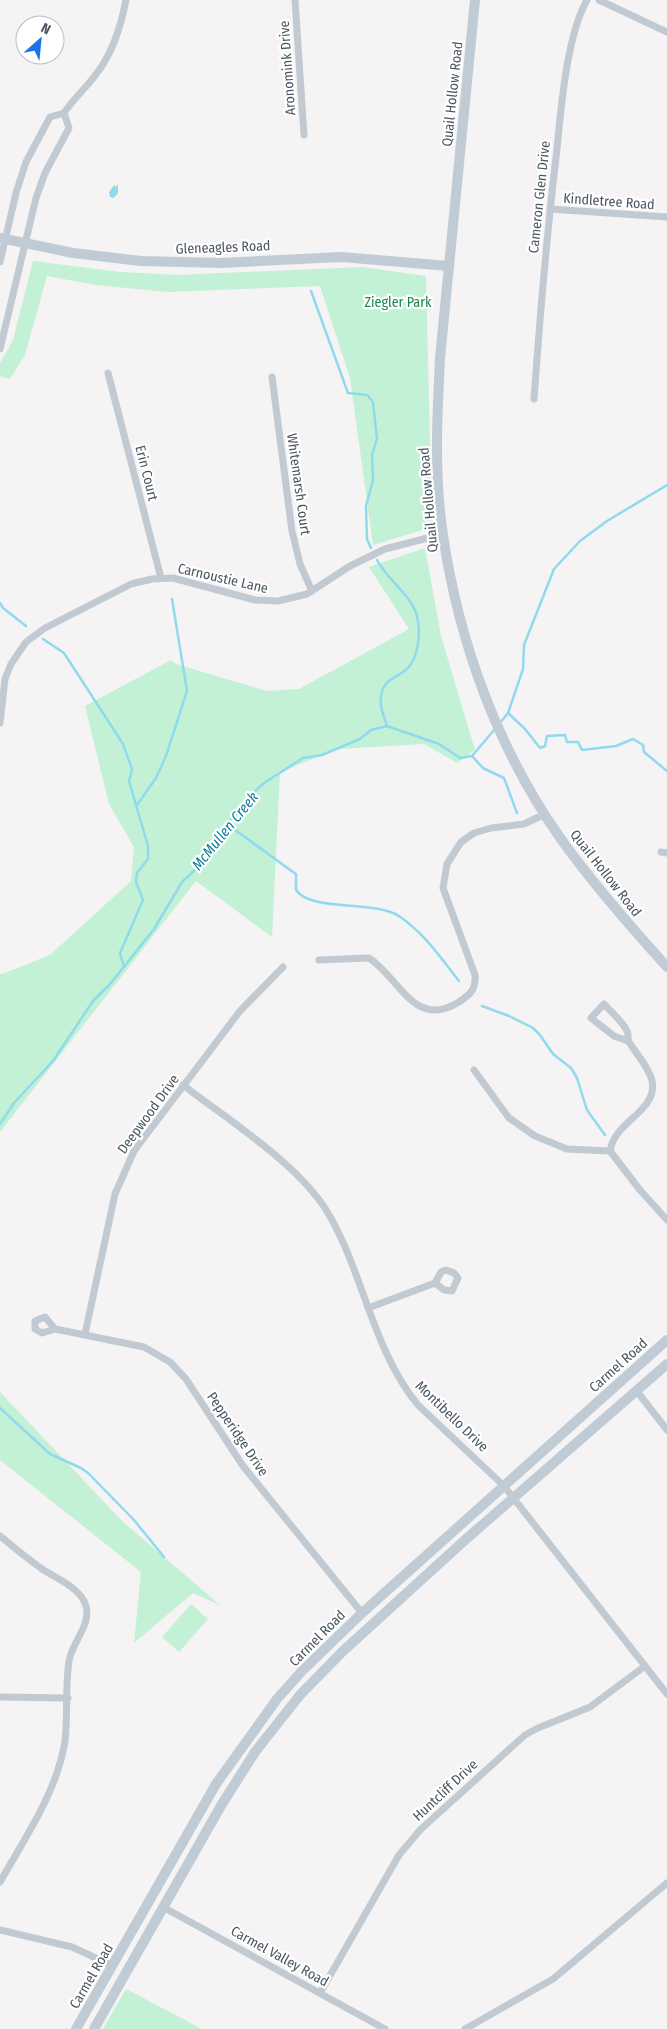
<svg xmlns="http://www.w3.org/2000/svg" width="667" height="2029" viewBox="0 0 667 2029" font-family="'Fira Sans Condensed',sans-serif">
<style>
.green{fill:#c3f1d5}
.water{fill:#90daee}
.lines{fill:none;stroke-linecap:round;stroke-linejoin:round}
.stream{stroke:#90daee;stroke-width:2.5}
.street{stroke:#c1cad2;stroke-width:7}
.secondary{stroke:#c1cbd6;stroke-width:10}
.labels{text-anchor:middle;stroke-width:4.5;stroke-linejoin:round;paint-order:stroke}
.street-label{font-size:14px;fill:#4a5661;stroke:#fff}
.park-label{font-size:14px;fill:#17864f;stroke:#fff}
.water-label{font-size:15px;font-style:italic;fill:#0c7c9b;stroke:#fff}
</style>
<rect width="100%" height="100%" fill="#f5f3f3"/>
<g class="green">
<path d="M33,261L120,272L177,275L362,267L426,276L432,527L373,545L350,378L320,286L167,292L96,285L47,276L25,355L10,379L0,376V363L13,340Z"/>
<path d="M425,548L441,636L475,750L457,763L424,744L338,749L280,772L272,937L196,881L0,1132V973L2,974L50,955L131,881L134,847L109,804L85,706L171,660L176,664L267,691L299,689L409,629L369,567Z"/>
<path d="M0,1392L123,1522L220,1605L193,1593L134,1643L141,1572L0,1460Z"/>
<path d="M191,1604L208,1619L179,1652L162,1637Z"/>
<path d="M126,1989L202,2029H103Z"/>
</g>
<path class="water" d="M118,184V193L114,198L110,197L109,192L114,185L116,187Z"/>
<g class="lines">
<g class="stream">
<path d="M311,291L348,393L367,395L373,402L377,439L372,455L373,480L366,506L367,539L371,548"/>
<path d="M377,560C387,580 411,594 417,616C421,633 419,662 403,672C393,679 383,681 381,696C379,706 384,716 387,726"/>
<path d="M0,603L3,608L26,626"/>
<path d="M43,639L64,653L123,744L132,769L129,781L148,846V859L137,873L136,882L143,900L120,953L124,967"/>
<path d="M508,713L525,729L540,748L545,746L547,736L565,735L567,742H578L582,750L616,746L633,739L643,745L644,752L667,771"/>
<path d="M500,723L508,713L523,669L524,645L554,569L580,541L607,521L667,485"/>
<path d="M472,756L483,768L504,778L517,813"/>
<path d="M137,805L156,778L166,756L187,691L172,599"/>
<path d="M227,824L293,872L296,874V890C311,912 374,900 399,916C424,933 441,958 459,981"/>
<path d="M482,1006L509,1016L533,1028L540,1035L553,1054L571,1068L577,1078L587,1110L605,1135"/>
<path d="M0,1124L14,1103L53,1061L93,1001L111,983L154,929L182,882L197,868L214,840L253,793L264,783L303,758L322,755L360,739L371,730L387,726L439,744L460,758L472,756L495,729"/>
<path d="M0,1408L50,1454L81,1468L88,1473L134,1520L164,1557"/>
</g>
<g class="street">
<path d="M295,0L304,135"/>
<path d="M599,0L667,32"/>
<path d="M64,113C74,98 87,87 97,73C113,52 121,26 126,0"/>
<path d="M550,209L667,217"/>
<path d="M0,262L16,193L26,162L50,117L64,113"/>
<path d="M0,349L36,198L45,173L69,128L64,113"/>
<path d="M108,373L161,578"/>
<path d="M272,377L292,531L300,564L312,591"/>
<path d="M534,399C540,315 547,232 557,149C561,107 567,35 587,0"/>
<path d="M0,723L5,679L11,664L26,642L45,628L131,584L152,579L173,578L255,600L278,601L307,594L350,566L385,549L443,534"/>
<path d="M661,852L667,853"/>
<path d="M319,960L369,958C399,977 414,1030 459,1002C471,994 476,989 475,975L443,888L447,864L461,842L474,833L491,828L524,824L545,814"/>
<path d="M474,1070L509,1118L535,1136L567,1149L610,1151"/>
<path d="M183,1085C228,1120 299,1164 328,1213C364,1274 372,1349 418,1405L504,1486L667,1694"/>
<path d="M610,1151C613,1132 630,1122 642,1109C667,1084 642,1063 629,1042C627,1039 629,1034 627,1031C623,1022 611,1012 604,1004L591,1018L614,1036L628,1041"/>
<path d="M610,1151L640,1190L667,1220"/>
<path d="M368,1308L435,1283L444,1290L452,1291L458,1278L454,1273L446,1270L441,1272L435,1283"/>
<path d="M55,1329L42,1333L35,1329V1321L45,1317L55,1329L144,1347L170,1362L186,1379L243,1466L362,1613"/>
<path d="M85,1334L115,1194L134,1151L240,1011L283,967"/>
<path d="M636,1390L667,1430"/>
<path d="M0,1536C14,1548 28,1559 42,1569C56,1578 76,1586 84,1601C95,1622 72,1641 69,1661C65,1687 68,1715 65,1741C57,1792 25,1838 0,1882"/>
<path d="M0,1697L68,1698"/>
<path d="M163,1907L385,2029"/>
<path d="M0,1930L72,1947L113,1966"/>
<path d="M320,1993L399,1855L420,1830L525,1735L538,1728L590,1707L645,1666"/>
<path d="M465,2029L553,1979L667,1883"/>
</g>
<g class="secondary">
<path d="M475,0L440,358C437,417 434,477 443,535C459,643 498,750 561,839C593,884 630,926 667,967"/>
<path d="M0,238L73,253L141,261L221,263L341,257L449,266"/>
<path d="M76,2029L216,1784L277,1699L302,1671L362,1613L667,1340"/>
<path d="M94,2029L222,1804L255,1752L300,1695L342,1652L465,1540L667,1364"/>
</g>
</g>
<g class="labels">
<g class="street-label">
<text transform="translate(287 68) rotate(-94)" y="5">Aronomink Drive</text>
<text transform="translate(452 94) rotate(-84)" y="5">Quail Hollow Road</text>
<text transform="translate(539 197) rotate(-84)" y="5">Cameron Glen Drive</text>
<text transform="translate(609 201) rotate(4)" y="5">Kindletree Road</text>
<text transform="translate(223 247) rotate(-2)" y="5">Gleneagles Road</text>
<text transform="translate(147 473) rotate(76)" y="5">Erin Court</text>
<text transform="translate(299 484) rotate(82)" y="5">Whitemarsh Court</text>
<text transform="translate(428 500) rotate(-95)" y="5">Quail Hollow Road</text>
<text transform="translate(223 578) rotate(13)" y="5">Carnoustie Lane</text>
<text transform="translate(606 873) rotate(52)" y="5">Quail Hollow Road</text>
<text transform="translate(148 1114) rotate(-54)" y="5">Deepwood Drive</text>
<text transform="translate(618 1365) rotate(-42)" y="5">Carmel Road</text>
<text transform="translate(452 1416) rotate(44)" y="5">Montibello Drive</text>
<text transform="translate(238 1434) rotate(56)" y="5">Pepperidge Drive</text>
<text transform="translate(317 1638) rotate(-45)" y="5">Carmel Road</text>
<text transform="translate(445 1790) rotate(-43)" y="5">Huntcliff Drive</text>
<text transform="translate(280 1956) rotate(29)" y="5">Carmel Valley Road</text>
<text transform="translate(91 1976) rotate(-60)" y="5">Carmel Road</text>
</g>
<g class="park-label">
<text x="398" y="307">Ziegler Park</text>
</g>
<g class="water-label">
<text transform="translate(225 831) rotate(-51)" y="5">McMullen Creek</text>
</g>
</g>
<g transform="translate(40 40) rotate(27)"><circle r="24" fill="#ffffff" stroke="#b7bbc0"/>
<path d="M0-4L9 19L0 12L-9 19Z" fill="#1a73e8"/>
<text y="-8" font-size="14" font-weight="bold" text-anchor="middle" fill="#4a5661">N</text>
</g>
</svg>
